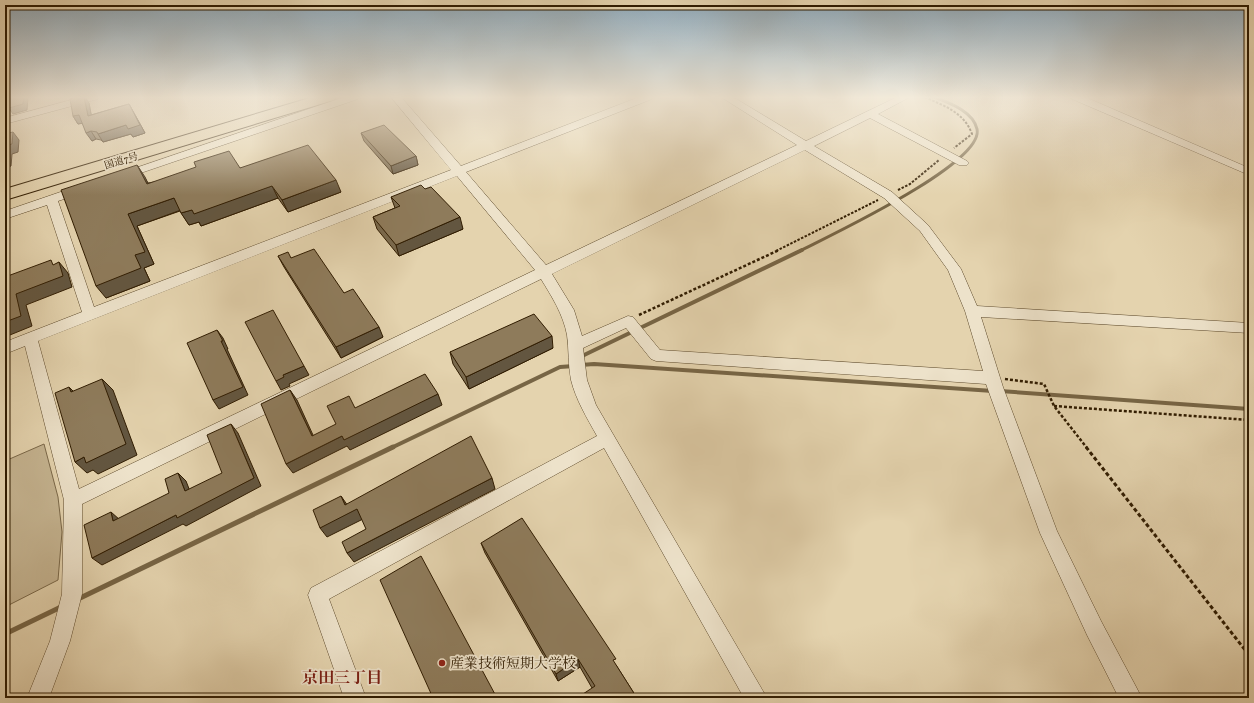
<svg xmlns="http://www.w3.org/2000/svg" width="1254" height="703" viewBox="0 0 1254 703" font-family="Vollkorn,'Noto Serif JP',serif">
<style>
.green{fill:#c5b491;stroke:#7a6849}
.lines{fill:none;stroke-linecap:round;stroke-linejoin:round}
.stream-far2{stroke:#776545;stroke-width:3}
.stream-far1{stroke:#776545;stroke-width:4}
.stream{stroke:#776545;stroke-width:5}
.minor-casing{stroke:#5d4a2c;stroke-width:1}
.highway-casing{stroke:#301c01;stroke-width:2}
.path-far2{stroke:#301c01;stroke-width:2;stroke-dasharray:2.5 1.5;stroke-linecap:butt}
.path-far1{stroke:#301c01;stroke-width:2.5;stroke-dasharray:3 2;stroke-linecap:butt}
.path{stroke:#301c01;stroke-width:3;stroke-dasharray:4 2.5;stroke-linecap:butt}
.minor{fill:#ede2ca;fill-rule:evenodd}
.highway{fill:#e4d3ae;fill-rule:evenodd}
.wall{fill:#7a6a4e;stroke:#301c01}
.shaded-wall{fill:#635640;stroke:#301c01}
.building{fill:#8e7b5b;stroke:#301c01}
.poi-dot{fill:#8f2418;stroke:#ede2ca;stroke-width:1.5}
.labels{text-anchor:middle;stroke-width:3.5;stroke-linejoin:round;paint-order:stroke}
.far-street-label{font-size:10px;fill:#301c01;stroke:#ede2ca}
.near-poi-label{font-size:14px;fill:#301c01;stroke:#ede2ca;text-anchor:start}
.near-neighbourhood-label{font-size:16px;font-weight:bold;fill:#7a1f14;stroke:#ede2ca}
</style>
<rect width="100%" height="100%" fill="#e4d3ae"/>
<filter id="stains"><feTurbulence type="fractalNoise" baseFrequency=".005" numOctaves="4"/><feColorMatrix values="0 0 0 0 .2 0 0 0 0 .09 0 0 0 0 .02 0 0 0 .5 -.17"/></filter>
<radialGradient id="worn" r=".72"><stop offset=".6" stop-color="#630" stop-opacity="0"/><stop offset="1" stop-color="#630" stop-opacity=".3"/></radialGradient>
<path class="green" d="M44,444L58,497L62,532L58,580L5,607V461Z"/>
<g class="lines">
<path class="stream-far2" d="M800,251C829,236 985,163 977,129C973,111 949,103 934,97"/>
<g class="stream-far1">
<path d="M580,357L802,250"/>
<path d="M581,365L594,364L993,391"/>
<path d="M1000,391L1249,409"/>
<path d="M391,448L560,367L574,366"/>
</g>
<g class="stream">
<path d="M76,600L393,447"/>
<path d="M5,634L63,606"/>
</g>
<defs>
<g id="minor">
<path d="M82,97H99L98,99L5,124V118Z"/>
<path d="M344,97H359L358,99L126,178H118L116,176L118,174Z"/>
<path d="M391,97H401L461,166L639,97H653L652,99L466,172L546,265L797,145L721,97H733L806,141L897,97H910L878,114L967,161L969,163L967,165H959L870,118L814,146L892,192L928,225L961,269L977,306L1249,323V333L981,317L1003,387L1057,531L1101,621L1142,698H1119L1087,635L1040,533L986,384L656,361L651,359L626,328L583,348L587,380L596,405L767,698H744L604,448L329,599L366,698H344L308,595L311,588L597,436C587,418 576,400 571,380C568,365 569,349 567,335C563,314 552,297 541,279L82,504V594L70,641L49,698H27L50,641L62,594L64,500L25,346L5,354V342L82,312L47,205L5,219V211L78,186H86L88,189L86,192L58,201L94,307L451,170ZM805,150L884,198L920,231L948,270L965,311L983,371L660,350L633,317L628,316L582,336L574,310L552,274ZM457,176L535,270L79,489L38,341Z"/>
<path d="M1071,97H1085L1249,168V175L1072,99Z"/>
</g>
<path id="highway" d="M313,97H336L334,100L5,200V189Z"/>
</defs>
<use href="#minor" class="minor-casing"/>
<use href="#highway" class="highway-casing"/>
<g class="path-far2">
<path d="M925,97C944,106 964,112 972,134L954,148"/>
<path d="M898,190L910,184L939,160"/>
<path d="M776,251L878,200"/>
</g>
<g class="path-far1">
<path d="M639,315L779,250"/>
<path d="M1005,379L1044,384L1054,406L1087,448"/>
<path d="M1054,406L1249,420"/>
</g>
<path class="path" d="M1086,447L1249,655"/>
<use href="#minor" class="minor"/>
<use href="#highway" class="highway"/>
</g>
<g class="wall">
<path d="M89,103L91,115L129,104L145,133L133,137L131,134L103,142L101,140L96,139L92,141L82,123L78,124L73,116Z"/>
<path d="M361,133L416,156L418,165L393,174L364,141Z"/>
<path d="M137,165L148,183L240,168L341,192L288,212L278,198L201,226L199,222L189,225L180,211L137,226L154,264L144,268L150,281L106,298Z"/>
<path d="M391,197L463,229L399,256L377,229L373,217L395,208Z"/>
<path d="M278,256L291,258L344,293L383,337L341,358L284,267Z"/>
<path d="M553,348L469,389L453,364L450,352Z"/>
<path d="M481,543L616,665L637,698L592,688L580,667L558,681L485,553Z"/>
</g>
<g class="shaded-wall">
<path d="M24,97H28L27,110L13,114L9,108Z"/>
<path d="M84,97H85L89,103L93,124L88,116Z"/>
<path d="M129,104L145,133L133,137L131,134L103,142L98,134L126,125Z"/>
<path d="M79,115L84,123L78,124L73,116Z"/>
<path d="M91,131L96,139L92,141L86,133Z"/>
<path d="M13,132L19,140L18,152L12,154L11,166L5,168V146Z"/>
<path d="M416,156L418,165L393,174L391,166Z"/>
<path d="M137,165L145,177L154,196L147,184Z"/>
<path d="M336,180L341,192L288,212L282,200Z"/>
<path d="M272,186L278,198L201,226L199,222L189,225L181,213Z"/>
<path d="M174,198L181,210L137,226L154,264L144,268L150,281L106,298L96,286L135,255L128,214Z"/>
<path d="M460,217L463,229L399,256L396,245Z"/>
<path d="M59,262L68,273L72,287L26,305L32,326L5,337V322L16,294Z"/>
<path d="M379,327L383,337L341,358L336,347Z"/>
<path d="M217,330L223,338L228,349H227L248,395L219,409L213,400L221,341Z"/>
<path d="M552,336L553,348L469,389L466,377Z"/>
<path d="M304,366L309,375L289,384L290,386L281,390L276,381L283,375Z"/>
<path d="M102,379L113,390L137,455L98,474L93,470L87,473L75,462L84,457Z"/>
<path d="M69,387L81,399L71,392Z"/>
<path d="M290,390L297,400L318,446L312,436Z"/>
<path d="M438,394L442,405L350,450L347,446L293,473L286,464L342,436Z"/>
<path d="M231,424L238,433L261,486L186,526L183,524L102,565L92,558L176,515L254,478Z"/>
<path d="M178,473L186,481L193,499L185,491Z"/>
<path d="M492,478L495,489L354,562L347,553Z"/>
<path d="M341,496L348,506L357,509L363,519L327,537L320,528L345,505Z"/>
<path d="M111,512L120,520L113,521Z"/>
<path d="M578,659L580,667L558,681L556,674Z"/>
</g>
<g class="building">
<path d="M10,97H24L23,104L9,108Z"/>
<path d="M77,97H84L88,116L129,104L140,125L128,129L126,125L98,134L97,132L91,131L86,133L79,115L73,116L70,99Z"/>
<path d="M384,125L416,156L391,166L361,133Z"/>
<path d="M13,132L12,144L5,146V150V134Z"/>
<path d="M308,145L336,180L282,200L272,186L194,214L192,210L181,213L174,198L128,214L145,252L135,255L141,268L96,286L61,190L137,165L147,184L196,167L194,162L229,151L240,168Z"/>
<path d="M421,185L425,189L431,187L460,217L396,245L373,217L400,206L391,197Z"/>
<path d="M314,249L344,293L353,289L379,327L336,347L278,256L288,252L291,258Z"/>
<path d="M51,260L53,265L59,262L63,276L16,294L21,316L5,322V277Z"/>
<path d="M273,310L304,366L283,375L284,377L276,381L245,322Z"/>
<path d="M534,314L552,336L466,377L450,352Z"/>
<path d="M217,330L223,341H221L243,387L213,400L187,343Z"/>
<path d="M425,374L438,394L344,440L342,436L286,464L261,404L290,390L312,436L336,424L327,406L349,396L355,408Z"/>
<path d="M102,379L126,444L86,463L84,457L75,462L55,393L69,387L71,392Z"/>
<path d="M231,424L254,478L177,518L176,515L92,558L84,525L111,512L113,521L169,493L165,479L178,473L185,491L222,473L207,435Z"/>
<path d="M471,436L492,478L347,553L342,542L366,529L357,509L320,528L313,510L341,496L345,505Z"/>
<path d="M522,518L616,659L613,660L637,698H577L595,686L578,659L556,674L481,543Z"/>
<path d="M421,556L497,698H433L380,580Z"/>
</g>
<linearGradient id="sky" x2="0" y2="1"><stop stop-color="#8ea8b9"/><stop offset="0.5" stop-color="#f3ebdb"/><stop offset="1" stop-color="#f3ebdb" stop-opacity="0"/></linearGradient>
<rect width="1254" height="195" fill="url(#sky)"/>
<circle class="poi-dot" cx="442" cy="663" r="4"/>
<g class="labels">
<g class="far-street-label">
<text transform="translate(121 160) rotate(-17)" y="4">国道7号</text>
</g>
<g class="near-poi-label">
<text x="450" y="668">産業技術短期大学校</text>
</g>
<g class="near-neighbourhood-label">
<text x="342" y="683">京田三丁目</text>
</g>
</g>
<rect width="1254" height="703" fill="none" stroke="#e4d3ae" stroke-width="20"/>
<rect x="6" y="6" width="1242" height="691" fill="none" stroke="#301c01" stroke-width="2"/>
<rect x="10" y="10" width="1234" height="683" fill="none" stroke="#301c01"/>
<rect width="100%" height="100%" filter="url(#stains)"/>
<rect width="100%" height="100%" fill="url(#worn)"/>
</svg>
